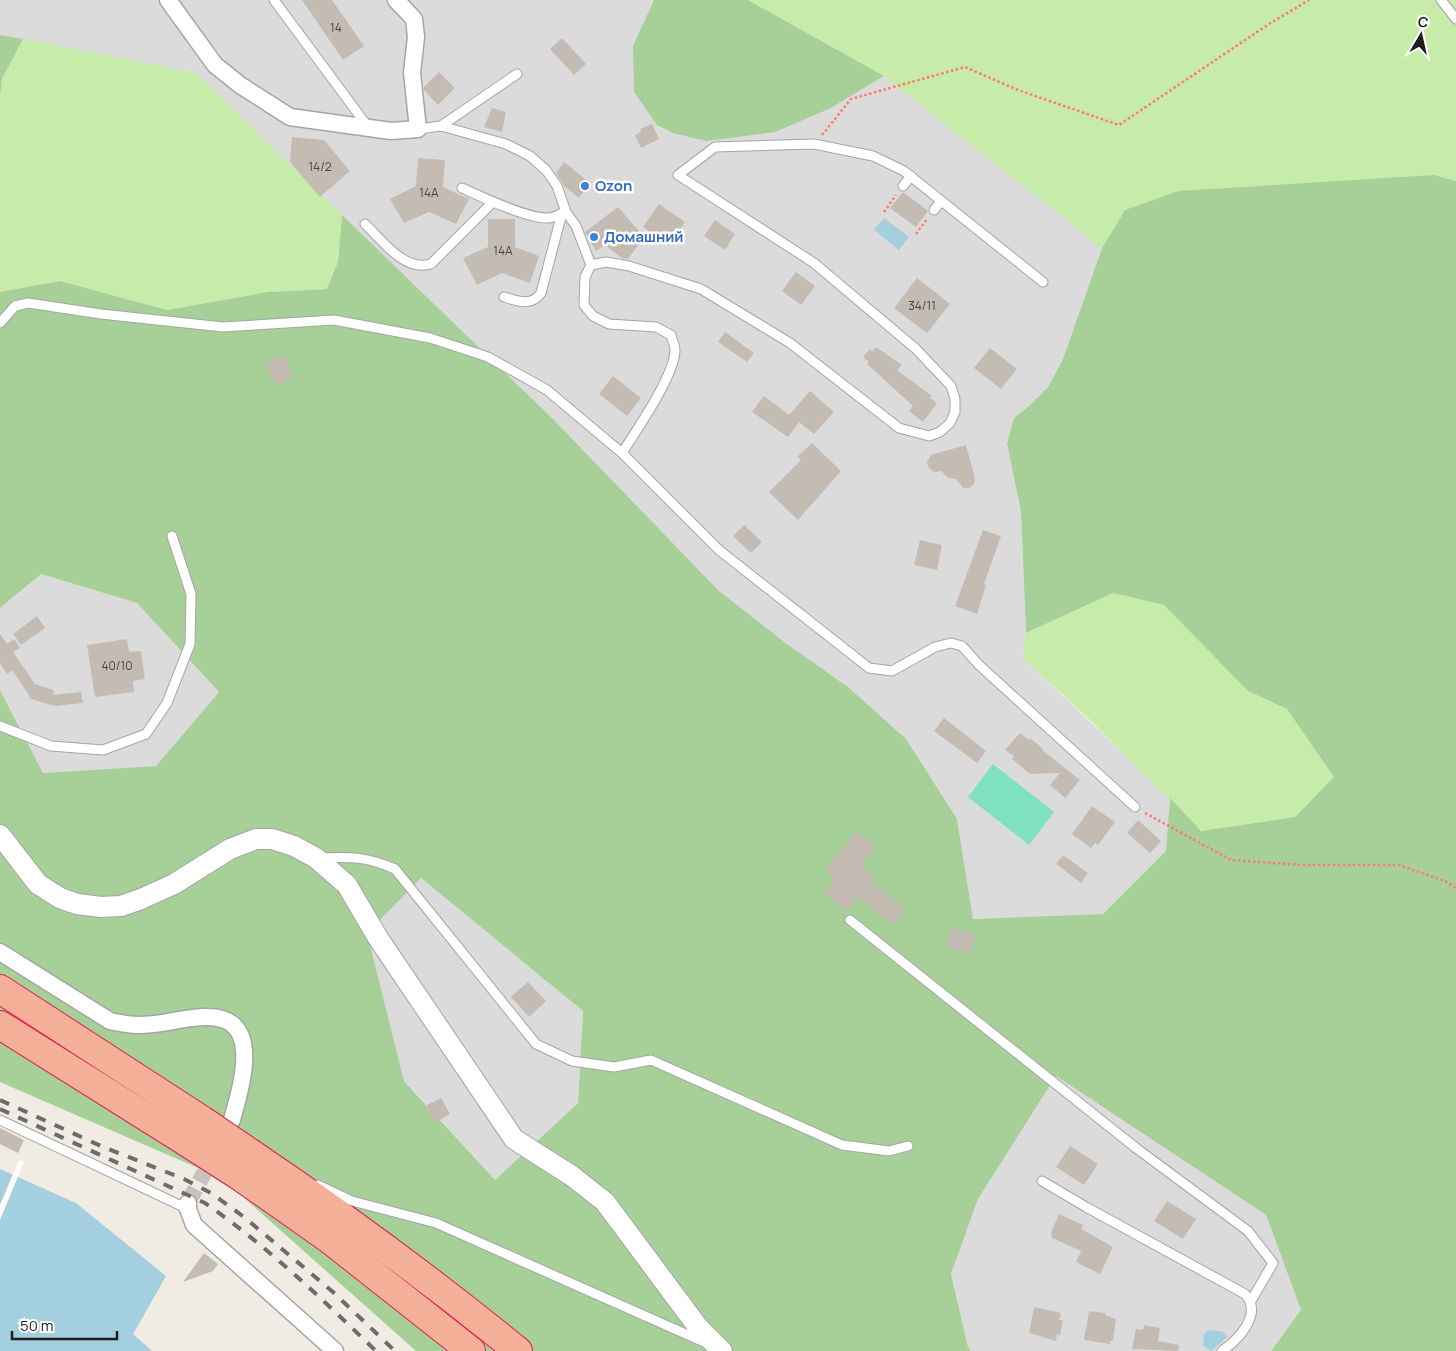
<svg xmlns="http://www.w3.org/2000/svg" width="1456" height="1351" viewBox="0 0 1456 1351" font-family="Manrope,sans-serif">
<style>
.residential{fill:#dcdbdb}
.grass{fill:#c7eba8}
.forest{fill:#a6d097;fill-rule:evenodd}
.pitch{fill:#7fe1bf}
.water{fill:#a3cfdf}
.pier{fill:#fff}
.building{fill:#c4bcb3}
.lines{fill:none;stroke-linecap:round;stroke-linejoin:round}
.minor-tunnel{stroke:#c6c3bc;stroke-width:16;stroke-dasharray:16 8;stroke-linecap:butt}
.service-casing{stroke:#a5a5a5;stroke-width:11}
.minor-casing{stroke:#a5a5a5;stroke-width:19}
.tertiary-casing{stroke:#a5a5a5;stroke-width:22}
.trunk-casing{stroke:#e01e5a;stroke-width:30}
.path{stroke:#fe7c67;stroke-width:2.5;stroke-dasharray:2.5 2.5;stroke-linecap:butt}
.service{stroke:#fff;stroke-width:9}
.minor{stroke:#fff;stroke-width:16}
.tertiary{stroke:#fff;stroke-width:20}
.trunk{stroke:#f4b098;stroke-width:28}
.rail{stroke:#6c6c6c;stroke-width:4;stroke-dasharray:10 10;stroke-linecap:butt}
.trunk-bridge-casing{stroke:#e01e5a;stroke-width:30;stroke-linecap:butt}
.trunk-bridge{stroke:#f4b098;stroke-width:28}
.shop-dot{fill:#3f7fe0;stroke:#fff;stroke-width:2}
.labels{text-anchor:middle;stroke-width:5;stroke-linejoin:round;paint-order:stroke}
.number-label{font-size:12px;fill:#484643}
.shop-label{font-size:15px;font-weight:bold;fill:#366cbe;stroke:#fff;text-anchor:start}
</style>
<rect width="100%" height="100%" fill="#f0ece4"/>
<g class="residential">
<path d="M0,0H654L633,46L831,108L884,76L1102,248L1063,359L1048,387L1028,407L1014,418L1007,442L1021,512L1026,633L1023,658L1170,798L1167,851L1103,914L973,919L957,819L848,687L787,644L719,591L553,419L404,275L392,272L196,73L0,35Z"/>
<path d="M41,574L137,603L219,692L156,766L43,773L0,690V608Z"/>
<path d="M421,878L583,1011L578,1103L495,1180L404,1080L367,933Z"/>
<path d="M1056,1076L1266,1215L1301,1310L1271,1351H971L968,1347L951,1274L978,1199Z"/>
</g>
<g class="grass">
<path d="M748,0H1456V181L1434,175L1125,210L1102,248L884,76Z"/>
<path d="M23,39L196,73L342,215L338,262L328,289L268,292L167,310L60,281L0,292V97L2,79Z"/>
<path d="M1113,593L1164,605L1248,691L1287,709L1335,777L1295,817L1201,831L1090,720L1023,658L1026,633Z"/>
</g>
<g class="forest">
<path d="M654,0H748L884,76L831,108L775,132L706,141L673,133L657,125L634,92L633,46Z"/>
<path d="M0,35L23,39L2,79L0,97Z"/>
<path d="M1434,175L1456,181V1351H1271L1301,1310L1266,1215L1056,1076L978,1199L951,1274L968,1347L971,1351H416L242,1196L198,1168L0,1082V690L43,773L156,766L219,692L137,603L41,574L0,608V292L60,281L167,310L268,292L327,289L338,262L342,215L553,419L719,591L787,644L848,687L906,739L957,819L973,919L1103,914L1166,851L1170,798L1201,831L1295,817L1334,777L1287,709L1248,691L1164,605L1113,593L1026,633L1021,512L1007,443L1014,418L1028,407L1048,387L1063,359L1102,248L1125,210L1179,191ZM421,878L583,1011L578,1103L495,1180L404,1081L367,933Z"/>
</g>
<path class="pitch" d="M993,764L1054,812L1029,845L968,797Z"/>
<g class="water">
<path d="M884,218L909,237L899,250L874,230Z"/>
<path d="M0,1169L76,1203L166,1276L133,1334L152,1351H0Z"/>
<path d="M1209,1330L1224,1332L1227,1337L1211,1351L1203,1345L1204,1334Z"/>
</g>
<path class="pier" d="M19,1160L24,1162L0,1220V1205Z"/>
<g class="building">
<path d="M302,0H332L364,46L343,60Z"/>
<path d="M562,38L586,64L574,75L550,49Z"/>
<path d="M439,72L455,88L438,105L424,90V87Z"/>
<path d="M492,108L506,112L502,132L484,127Z"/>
<path d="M652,124L659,139L641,148L635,135L641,132L640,129Z"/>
<path d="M292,137L324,140L350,171L320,197L290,162Z"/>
<path d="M418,158L445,160L443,187L469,199L456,224L429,212L404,223L390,199L416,186Z"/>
<path d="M564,162L590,183L579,198L564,186L556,173Z"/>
<path d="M903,192L928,211L916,227L890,208Z"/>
<path d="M659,204L685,222L669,245L643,227Z"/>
<path d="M618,207L644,237L628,259L622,258L605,245L596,251L585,232Z"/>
<path d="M488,219H515V247L539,256L530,283L502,273L477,285L463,258L488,247Z"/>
<path d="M715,220L735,234L725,250L704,236Z"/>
<path d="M796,272L815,286L801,305L782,291Z"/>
<path d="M917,278L950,304L927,333L894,308Z"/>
<path d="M725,332L754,353L747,362L718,342Z"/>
<path d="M876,347L902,365L897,370L932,396L930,398L937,403L923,422L909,411L913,406L867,364L869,362L863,357L870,349L872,351Z"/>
<path d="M990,348L1017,369L1001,389L974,368Z"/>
<path d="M284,355L294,377L276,386L266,364Z"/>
<path d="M613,376L641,398L627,416L599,394Z"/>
<path d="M810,391L834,412L814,434L799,422L788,437L752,412L764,396L789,415Z"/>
<path d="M812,443L841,471L798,520L769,492L801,460L797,457Z"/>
<path d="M966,445L975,478L974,484L969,488H963L956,479L949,478L941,471L934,472L929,468L927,462L931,455Z"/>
<path d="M744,525L762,542L751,553L733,536Z"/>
<path d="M983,530L1001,536L984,584L986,585L977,614L955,606Z"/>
<path d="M920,540L942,545L937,570L914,565Z"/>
<path d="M37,616L45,628L21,645L13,634Z"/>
<path d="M0,634L7,644L14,639L20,648L13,652L35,684L54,690L53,695L81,692L83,703L54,706L28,698H31L12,670L7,674L0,663Z"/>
<path d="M127,639L129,652L141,651L145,679L133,681L134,692L95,697L87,645Z"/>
<path d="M944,718L986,751L977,763L934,731Z"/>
<path d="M1020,733L1029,740L1030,738L1043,749L1042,750L1080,780L1065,798L1050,785L1060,773L1030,774L1012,759L1014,756L1005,750Z"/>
<path d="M1092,806L1115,822L1098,845L1095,843L1091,848L1072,834Z"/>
<path d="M1138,820L1161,841L1150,853L1127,833Z"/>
<path d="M856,831L876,846L861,866L874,876L870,881L905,908L893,924L858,897L847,911L824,894L836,879L825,871Z"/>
<path d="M1063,855L1088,873L1081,883L1056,864Z"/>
<path d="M950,929L975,933L972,952L947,948Z"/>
<path d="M528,982L546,1001L529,1017L511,997Z"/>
<path d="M441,1098L450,1114L434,1123L425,1106Z"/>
<path d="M0,1128L24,1140L18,1153L0,1144Z"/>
<path d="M1070,1146L1098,1164L1084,1185L1056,1167Z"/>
<path d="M1167,1201L1196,1219L1183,1239L1154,1221Z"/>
<path d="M1059,1214L1083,1225L1081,1229L1113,1247L1100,1274L1076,1262L1081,1251L1052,1238L1051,1233Z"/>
<path d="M204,1253L218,1264L213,1271L183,1282Z"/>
<path d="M1034,1307L1061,1313L1059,1320H1063L1060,1335L1057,1334L1056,1341L1029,1333Z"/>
<path d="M1089,1311L1105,1313V1315L1116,1319L1113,1341H1110V1344L1084,1340Z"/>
<path d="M1144,1325L1160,1328L1158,1341L1179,1345L1178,1351L1132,1349L1136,1329L1143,1330Z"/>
</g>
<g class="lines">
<path class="minor-tunnel" d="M188,1203L216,1151"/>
<defs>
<g id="service">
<path d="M274,0L368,127"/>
<path d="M1441,0L1456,19"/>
<path d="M441,126L517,74"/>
<path d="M418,129L441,126L506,144L530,156L546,170L557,186L566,212L576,226L591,265L606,262L629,266L701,289L790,343L899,428L929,436L940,432L950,423L955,412V399L951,386L916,349L814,263L678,175L715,147L814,144L873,156L904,171L1043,282"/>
<path d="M903,186L911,176"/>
<path d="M462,188C482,197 526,218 547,218C554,218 559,215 565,212"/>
<path d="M934,210L941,201"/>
<path d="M365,224C383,241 404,272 431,264L493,202"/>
<path d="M591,265L585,277L584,305L593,316L609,324L656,327L671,335C672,340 675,346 675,350C675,375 636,431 622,453"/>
<path d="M504,297C518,301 531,307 541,293L562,213"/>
<path d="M0,323L15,306L28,303L101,314L223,327L334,320L430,338L488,357L547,390L622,453L719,550L869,668L892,671L935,647L951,643L962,646L979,665L1135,807"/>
<path d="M0,726L51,746L103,750L146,734L167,703L190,644L191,594L172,536"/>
<path d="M318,858C351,857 365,856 395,869L536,1044L572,1061L614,1067L651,1060L842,1145L889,1151L908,1146"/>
<path d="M850,920L1136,1148L1248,1231L1273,1263L1251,1301"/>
<path d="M0,1120L188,1209"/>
<path d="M1042,1181L1086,1207L1245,1294C1263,1314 1239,1339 1222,1351"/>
<path d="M318,1185L352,1201L436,1223L706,1343"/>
</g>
<g id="minor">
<path d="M168,0L215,65L240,85L290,117L391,131L418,129L412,73L416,37L414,19L396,0"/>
<path d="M0,952L110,1021C150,1031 167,1019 204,1017C265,1014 241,1086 232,1120"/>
<path d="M188,1203V1209L194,1225L335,1351"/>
</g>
<path id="tertiary" d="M0,835L38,884L60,898L77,904L101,907L121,906L141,899L174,884L230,849L256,839H272L294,846L316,858L347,885L378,938L514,1139L572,1176L605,1202L698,1327L722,1351"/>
<g id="trunk">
<path d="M0,989L202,1120"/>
<path d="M0,1025L188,1143"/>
<path d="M252,1154C344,1216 432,1281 518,1351"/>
<path d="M238,1175L329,1239L471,1351"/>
</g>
</defs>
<use href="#service" class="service-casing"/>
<use href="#minor" class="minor-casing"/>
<use href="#tertiary" class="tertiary-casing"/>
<use href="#trunk" class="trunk-casing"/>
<g class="path">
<path d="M822,135L851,99L965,67L1018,90L1119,125L1269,24L1309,0"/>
<path d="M884,212L896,195"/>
<path d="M916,234L927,219"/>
<path d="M1145,813L1231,860L1303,865H1399L1445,881L1456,888"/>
</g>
<use href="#service" class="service"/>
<use href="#minor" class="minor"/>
<use href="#tertiary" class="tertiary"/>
<use href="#trunk" class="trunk"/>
<g class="rail">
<path d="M0,1100L101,1146L184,1179L211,1193L244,1217L333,1292L395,1351"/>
<path d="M0,1109L205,1203C267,1246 322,1299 376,1351"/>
</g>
<defs>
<g id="trunk-bridge">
<path d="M202,1120L252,1154"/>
<path d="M188,1143L238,1175"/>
</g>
</defs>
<use href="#trunk-bridge" class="trunk-bridge-casing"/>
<use href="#trunk-bridge" class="trunk-bridge"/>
</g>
<g class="shop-dot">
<circle cx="585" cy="186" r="5"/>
<circle cx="594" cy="237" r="5"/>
</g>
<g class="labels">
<g class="number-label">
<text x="336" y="32">14</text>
<text x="320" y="171">14/2</text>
<text x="429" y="197">14А</text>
<text x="503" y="255">14А</text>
<text x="922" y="310">34/11</text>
<text x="117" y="670">40/10</text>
</g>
<g class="shop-label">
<text x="595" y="191">Ozon</text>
<text x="604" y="242">Домашний</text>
</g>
</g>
<g transform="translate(1421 35) rotate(9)" stroke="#ffffff" stroke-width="4" paint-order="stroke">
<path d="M0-4L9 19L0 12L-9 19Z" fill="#1e1e1e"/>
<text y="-8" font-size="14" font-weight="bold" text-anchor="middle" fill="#1e1e1e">С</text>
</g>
<path d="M12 1331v8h105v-8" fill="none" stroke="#1e1e1e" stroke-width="2.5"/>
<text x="20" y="1331" font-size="15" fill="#1e1e1e" stroke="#ffffff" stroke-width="4" paint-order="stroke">50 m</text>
</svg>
